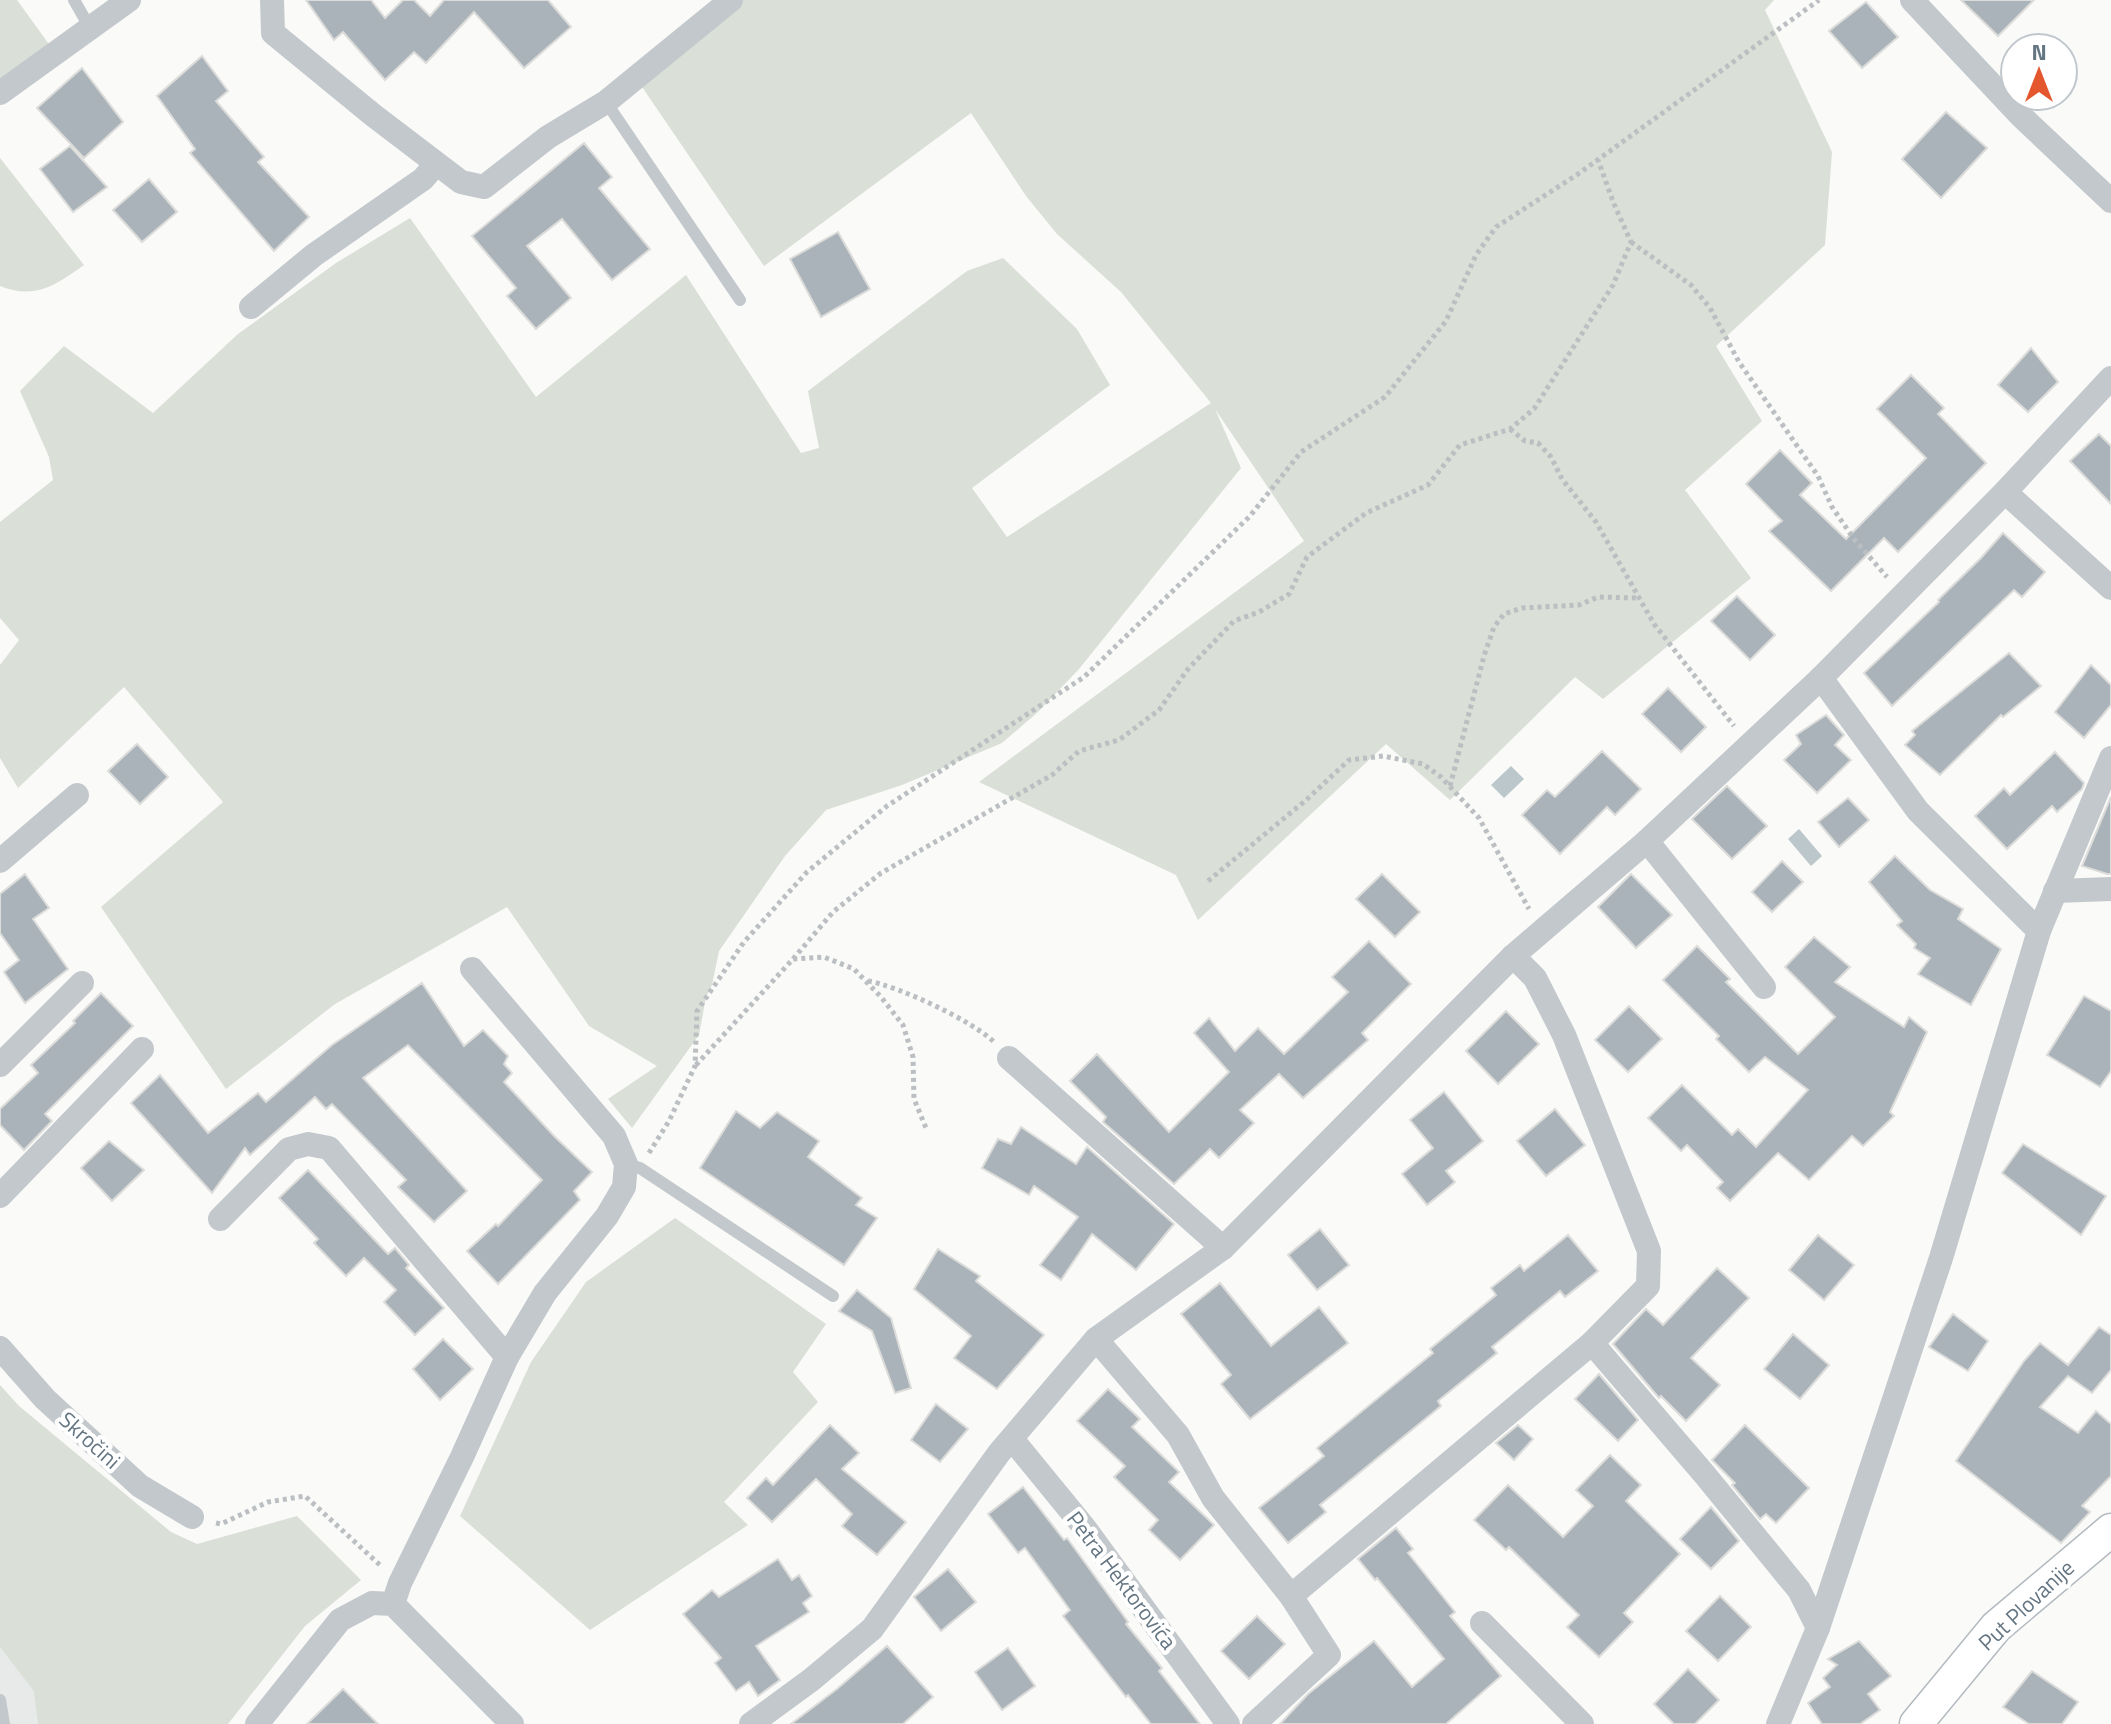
<svg xmlns="http://www.w3.org/2000/svg" width="2111" height="1724" viewBox="0 0 2111 1724" font-family="'Titillium Web',sans-serif">
<style>
.built{fill:#e8e9e9}
.green{fill:#dadfd7}
.water{fill:#bbc7cb}
.building{fill:#aab3b9;stroke:#dcdcda;stroke-width:2}
.lines{fill:none;stroke-linecap:round;stroke-linejoin:round}
.secondary-casing{stroke:#b3babf;stroke-width:35}
.path{stroke:#bbbfc2;stroke-width:5;stroke-dasharray:4 4;stroke-linecap:butt}
.lane{stroke:#c3c8cc;stroke-width:12}
.street{stroke:#c3c8cc;stroke-width:24}
.secondary{stroke:#fff;stroke-width:32}
.labels{text-anchor:middle;stroke-width:8;stroke-linejoin:round;paint-order:stroke}
.street-label{font-size:22px;fill:#657683;stroke:#fff}
</style>
<rect width="100%" height="100%" fill="#fafaf8"/>
<path class="built" d="M0,1615L56,1724H0Z"/>
<g class="green">
<path d="M0,0H17L56,54L0,93Z"/>
<path d="M733,0H1774L1765,10L1832,152L1825,245L1716,346L1762,421L1685,490L1751,578L1603,699L1575,677L1450,800L1386,744L1198,920L1176,875L979,782L1304,541L1215,409L1241,468L1079,669L1038,712L1002,743L902,785L826,810L785,856L719,951L712,985L706,997L699,1035L632,1128L608,1099L657,1066L589,1026L507,907L335,1004L226,1089L101,907L223,802L124,687L18,788L0,758V665L19,640L0,618V522L53,480L49,457L20,391L64,346L153,413L238,334L336,263L410,218L536,397L686,275L801,453L819,448L808,391L967,271L1003,258L1077,329L1110,385L972,488L1007,537L1211,403L1121,292L1057,234L1026,196L971,113L764,266L638,81Z"/>
<path d="M0,158L84,265C56,285 35,300 0,286Z"/>
<path d="M675,1218L826,1324L793,1372L818,1402L724,1502L748,1525L590,1630L460,1516L531,1362L586,1282Z"/>
<path d="M0,1385L19,1406L171,1532L197,1544L297,1516L361,1580L305,1626L228,1724H38L34,1691L0,1647Z"/>
</g>
<g class="water">
<path d="M1511,766L1524,779L1504,798L1491,785Z"/>
<path d="M1799,829L1822,856L1811,866L1788,839Z"/>
</g>
<g class="building">
<path d="M306,0H371L385,18L403,0H414L430,16L444,0H548L571,27L524,68L474,12L426,63L414,52L385,80L343,32L334,40Z"/>
<path d="M1961,0H2034L1998,36Z"/>
<path d="M1866,2L1898,37L1862,68L1829,31Z"/>
<path d="M202,56L228,91L216,101L264,157L258,162L309,217L274,251L190,153L195,149L157,96Z"/>
<path d="M82,68L123,122L84,158L37,108Z"/>
<path d="M1946,112L1987,148L1941,198L1902,159Z"/>
<path d="M584,143L612,177L599,188L650,249L612,280L562,219L527,246L571,298L536,329L507,296L516,288L472,236Z"/>
<path d="M70,146L107,187L73,212L40,169Z"/>
<path d="M149,179L177,212L142,242L113,210Z"/>
<path d="M838,232L870,289L821,317L790,259Z"/>
<path d="M2031,348L2058,382L2028,412L1998,385Z"/>
<path d="M1911,375L1944,408L1938,414L1986,463L1898,552L1884,538L1831,591L1769,531L1782,521L1746,484L1780,450L1812,483L1800,495L1846,539L1926,458L1877,409Z"/>
<path d="M2099,434L2111,446V504L2070,461Z"/>
<path d="M2003,533L2045,572L2022,597L2014,590L1892,706L1864,673L1939,602L1938,600L1981,558Z"/>
<path d="M1737,596L1775,635L1750,660L1711,621Z"/>
<path d="M2009,653L2041,686L2003,717L2001,715L1940,775L1905,745L1915,735L1912,731Z"/>
<path d="M2091,665L2111,685V705L2084,738L2055,712Z"/>
<path d="M1668,688L1706,727L1681,752L1642,714Z"/>
<path d="M1826,715L1844,735L1835,745L1851,760L1817,793L1784,760L1801,744L1796,735Z"/>
<path d="M137,744L168,777L140,804L108,771Z"/>
<path d="M1602,751L1641,789L1615,815L1607,807L1560,854L1522,815L1547,790L1555,797Z"/>
<path d="M2055,752L2084,783L2082,789L2057,812L2052,806L2007,849L1975,816L2004,788L2010,795Z"/>
<path d="M1727,786L1767,826L1732,859L1692,819Z"/>
<path d="M2111,797V874H2107L2082,866Z"/>
<path d="M1848,798L1869,820L1839,847L1818,822Z"/>
<path d="M1895,856L1930,890L1963,909L1958,919L2001,949L1971,1005L1918,974L1930,958L1914,948L1916,944L1897,925L1902,921L1869,882Z"/>
<path d="M1782,861L1803,882L1772,912L1752,892Z"/>
<path d="M25,874L49,908L33,919L68,969L25,1003L4,972L19,960L0,933V894Z"/>
<path d="M1382,874L1420,912L1395,937L1356,899Z"/>
<path d="M1631,874L1672,915L1636,948L1598,907Z"/>
<path d="M1814,937L1850,967L1835,982L1904,1027L1909,1017L1927,1032L1890,1112L1894,1116L1863,1146L1852,1136L1809,1180L1778,1153L1730,1201L1717,1188L1723,1182L1687,1145L1681,1151L1648,1118L1682,1085L1732,1135L1738,1129L1756,1147L1808,1090L1765,1057L1749,1072L1716,1039L1719,1036L1663,980L1697,946L1730,979L1726,982L1798,1054L1835,1017L1785,967Z"/>
<path d="M1369,941L1411,984L1362,1033L1368,1040L1303,1098L1279,1074L1240,1110L1254,1123L1219,1158L1210,1149L1174,1184L1103,1122L1106,1117L1070,1081L1097,1054L1169,1132L1229,1072L1194,1033L1209,1018L1235,1051L1258,1028L1284,1054L1348,992L1332,977Z"/>
<path d="M422,983L464,1046L483,1030L508,1056L504,1064L512,1073L504,1082L554,1136L592,1172L574,1191L580,1200L498,1284L467,1251L496,1224L498,1226L542,1180L408,1045L363,1078L467,1191L434,1222L398,1187L406,1180L332,1104L326,1109L315,1097L250,1155L245,1148L212,1193L131,1103L160,1075L208,1133L258,1093L266,1102L332,1045Z"/>
<path d="M101,993L133,1026L45,1114L52,1121L24,1150L0,1125V1109L38,1073L31,1065L75,1023L73,1021Z"/>
<path d="M2084,996L2111,1011V1071L2100,1087L2047,1055Z"/>
<path d="M1629,1006L1662,1039L1628,1072L1595,1040Z"/>
<path d="M1506,1011L1539,1044L1498,1084L1466,1051Z"/>
<path d="M1444,1092L1483,1141L1446,1171L1455,1182L1427,1205L1402,1174L1433,1148L1410,1120Z"/>
<path d="M1555,1109L1585,1145L1546,1176L1517,1141Z"/>
<path d="M736,1111L760,1128L777,1112L819,1141L808,1157L862,1198L856,1205L877,1218L844,1265L700,1168Z"/>
<path d="M1021,1127L1076,1164L1087,1147L1174,1224L1136,1270L1092,1234L1061,1280L1040,1265L1078,1217L1034,1186L1029,1195L982,1168L998,1139L1011,1144Z"/>
<path d="M109,1141L144,1170L112,1201L81,1168Z"/>
<path d="M2023,1144L2106,1196L2081,1235L2002,1173Z"/>
<path d="M308,1170L388,1254L395,1248L409,1265L406,1268L444,1308L415,1335L384,1302L396,1290L364,1258L346,1276L314,1243L318,1239L279,1198Z"/>
<path d="M1320,1229L1349,1265L1317,1290L1288,1255Z"/>
<path d="M1568,1235L1598,1271L1565,1297L1560,1291L1492,1347L1497,1353L1438,1401L1441,1406L1320,1505L1326,1512L1288,1543L1259,1508L1324,1456L1317,1448L1433,1353L1430,1349L1496,1295L1491,1288L1520,1265L1524,1271Z"/>
<path d="M1818,1235L1854,1265L1824,1300L1789,1270Z"/>
<path d="M938,1249L980,1276L976,1281L1044,1335L997,1389L954,1358L971,1336L914,1289Z"/>
<path d="M1717,1268L1749,1298L1691,1358L1720,1385L1686,1421L1661,1396L1659,1398L1613,1344L1646,1309L1663,1325Z"/>
<path d="M1220,1283L1271,1346L1319,1307L1348,1343L1250,1419L1221,1384L1231,1375L1181,1314Z"/>
<path d="M857,1290L891,1318L911,1388L895,1393L872,1331L839,1311Z"/>
<path d="M1953,1314L1988,1341L1968,1371L1929,1347Z"/>
<path d="M2099,1327L2111,1335V1370L2092,1393L2068,1376L2040,1407L2078,1433L2096,1411L2111,1424V1476L2082,1506L2090,1512L2061,1543L1956,1461L2024,1361L2040,1343L2068,1365Z"/>
<path d="M1793,1334L1829,1365L1800,1399L1764,1369Z"/>
<path d="M443,1339L473,1369L440,1400L413,1369Z"/>
<path d="M1599,1374L1638,1420L1618,1441L1575,1399Z"/>
<path d="M1108,1389L1140,1419L1132,1427L1179,1472L1169,1482L1214,1525L1180,1560L1149,1530L1158,1520L1114,1477L1125,1466L1077,1421Z"/>
<path d="M936,1404L968,1429L940,1462L911,1440Z"/>
<path d="M830,1425L859,1453L842,1469L906,1522L877,1555L842,1526L852,1514L816,1479L772,1522L747,1498L766,1478L773,1485Z"/>
<path d="M1518,1425L1533,1439L1514,1460L1496,1443Z"/>
<path d="M1745,1425L1809,1488L1776,1523L1766,1514L1760,1519L1732,1485L1735,1483L1712,1460Z"/>
<path d="M1610,1455L1641,1485L1626,1501L1680,1554L1624,1613L1633,1622L1599,1657L1567,1627L1579,1615L1509,1547L1506,1550L1474,1520L1508,1485L1563,1537L1593,1506L1576,1490Z"/>
<path d="M1023,1487L1064,1540L1067,1538L1128,1622L1126,1624L1162,1668L1159,1671L1200,1724H1151L1128,1695L1126,1697L1063,1616L1070,1610L1025,1548L1018,1553L988,1514Z"/>
<path d="M1711,1507L1739,1541L1711,1569L1680,1539Z"/>
<path d="M1396,1528L1413,1549L1408,1553L1455,1612L1450,1616L1501,1676L1446,1724H1280L1308,1694L1374,1641L1412,1687L1444,1659L1377,1578L1375,1580L1358,1559Z"/>
<path d="M778,1559L792,1580L799,1575L812,1596L803,1603L809,1612L756,1646L780,1680L758,1696L749,1682L736,1691L715,1663L721,1658L683,1614L712,1590L719,1597Z"/>
<path d="M948,1569L976,1602L941,1631L914,1597Z"/>
<path d="M1720,1596L1751,1627L1718,1661L1686,1631Z"/>
<path d="M1257,1616L1285,1644L1249,1679L1221,1651Z"/>
<path d="M1859,1641L1891,1676L1868,1694L1880,1710L1860,1724H1822L1808,1703L1830,1687L1823,1678L1837,1665L1828,1659Z"/>
<path d="M887,1646L933,1697L903,1724H791L837,1689Z"/>
<path d="M1008,1648L1035,1686L1002,1710L975,1672Z"/>
<path d="M1688,1669L1719,1700L1695,1724H1674L1654,1704Z"/>
<path d="M2032,1671L2078,1702L2062,1724H2029L2003,1707Z"/>
<path d="M343,1689L378,1724H307Z"/>
</g>
<g class="lines">
<defs>
<path id="secondary" d="M1916,1724L1996,1627L2111,1530"/>
</defs>
<use href="#secondary" class="secondary-casing"/>
<g class="path">
<path d="M1631,242L1691,285L1710,308L1739,362L1818,476L1832,507L1854,539L1887,577"/>
<path d="M1510,429L1525,441L1538,443L1551,457L1562,479L1596,522L1654,624L1734,726"/>
<path d="M1450,786L1484,656L1494,627L1504,614L1522,608L1579,605L1598,597L1639,598"/>
<path d="M1208,881L1305,801L1349,760L1383,756L1423,764L1441,777L1479,818L1529,909"/>
<path d="M793,959L833,912L881,873L1052,775L1079,751L1119,740L1159,710L1188,669L1234,621L1259,612L1289,594L1307,557L1366,513L1428,485L1460,445L1510,429L1534,409L1613,285L1631,242L1614,204L1598,160"/>
<path d="M868,981C898,986 973,1021 994,1042"/>
<path d="M696,1065L793,959L824,957L854,969L881,997L903,1025L913,1057L914,1099L926,1128"/>
<path d="M649,1153L669,1121L695,1066L697,1011L744,942L807,872L887,806L1084,677L1250,516L1301,452L1385,397L1446,321L1476,255L1496,227L1578,174L1819,0"/>
<path d="M216,1523L221,1524L268,1502L305,1496L381,1566"/>
</g>
<g class="lane">
<path d="M74,0L90,28"/>
<path d="M606,102L740,300"/>
<path d="M626,1164L640,1168L833,1296"/>
<path d="M0,1700L4,1724"/>
</g>
<g class="street">
<path d="M272,0L273,33L373,115L461,182L484,187L548,137L606,102L731,0"/>
<path d="M1912,0L2021,116L2111,201"/>
<path d="M0,93L129,0"/>
<path d="M251,307L314,255L423,179L436,164"/>
<path d="M2005,492L2111,588"/>
<path d="M1821,678L1918,811L2039,931"/>
<path d="M1647,841L1764,987"/>
<path d="M0,861L77,795"/>
<path d="M2055,891L2111,889"/>
<path d="M1009,1058L1223,1248"/>
<path d="M0,1065L82,983"/>
<path d="M0,1196L142,1049"/>
<path d="M220,1219L289,1149L308,1144L329,1148L507,1357"/>
<path d="M1096,1339L1178,1435L1213,1498L1291,1596L1329,1655L1254,1724"/>
<path d="M1592,1343L1705,1475L1799,1590L1818,1628"/>
<path d="M0,1348L45,1399L140,1486L192,1517"/>
<path d="M1012,1439L1084,1527L1228,1724"/>
<path d="M1291,1596L1592,1343L1648,1286L1649,1251L1564,1035L1535,978L1513,956"/>
<path d="M393,1604L400,1583L462,1457L507,1357L545,1293L607,1216L624,1187L626,1164L614,1136L472,969"/>
<path d="M1482,1623L1582,1724"/>
<path d="M257,1724L340,1620L372,1603L393,1604L512,1724"/>
<path d="M751,1724L811,1680L872,1629L999,1453L1096,1339L1223,1248L1513,956L1647,841L1821,678L2005,492L2111,378"/>
<path d="M1778,1724L1818,1628L1941,1258L2039,931L2111,758"/>
</g>
<use href="#secondary" class="secondary"/>
</g>
<g class="labels">
<g class="street-label">
<text transform="translate(90 1440) rotate(42)" y="8">Skročini</text>
<text transform="translate(1122 1580) rotate(53)" y="8">Petra Hektorovića</text>
<text transform="translate(2026 1605) rotate(-43)" y="8">Put Plovanije</text>
</g>
</g>
<g transform="translate(2039 72)"><circle r="38" fill="#ffffff" stroke="#c1c8cd" stroke-width="2"/>
<path d="M0-6L14 30L0 20L-14 30Z" fill="#e4572e"/>
<text y="-12" font-size="22" font-weight="bold" text-anchor="middle" fill="#657683">N</text>
</g>
</svg>
